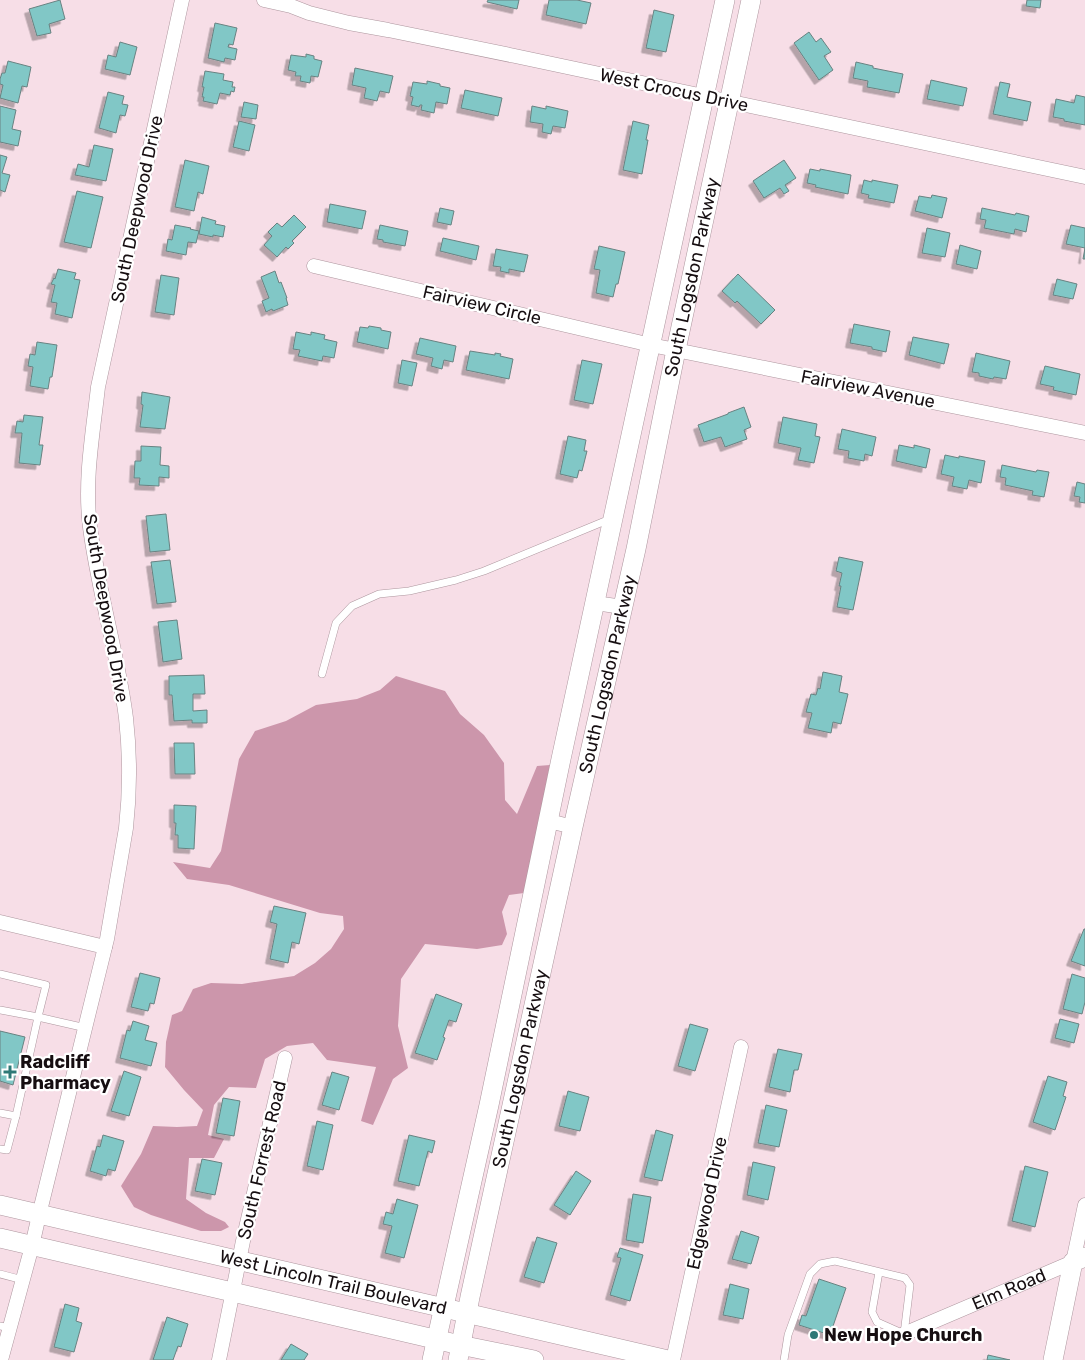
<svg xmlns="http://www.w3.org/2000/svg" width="1085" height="1360" viewBox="0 0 1085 1360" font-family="Rubik,sans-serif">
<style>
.forest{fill:#cc96ab}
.building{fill:#81c7c6;stroke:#688281;filter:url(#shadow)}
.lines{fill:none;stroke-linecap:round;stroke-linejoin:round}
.lane-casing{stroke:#ad969e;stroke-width:8}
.street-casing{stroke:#ad969e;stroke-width:15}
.secondary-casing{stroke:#ad969e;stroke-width:20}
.lane{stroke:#fff;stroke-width:7}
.street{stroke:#fff;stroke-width:14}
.secondary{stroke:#fff;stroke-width:19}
.poi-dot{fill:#2e7876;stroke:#fff;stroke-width:2}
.labels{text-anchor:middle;stroke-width:4.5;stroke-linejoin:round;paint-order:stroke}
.street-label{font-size:18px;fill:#160e11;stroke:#fff}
.poi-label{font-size:18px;font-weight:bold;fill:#160e11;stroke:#fff;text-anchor:start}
</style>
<defs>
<filter id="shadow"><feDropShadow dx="-4.5" dy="4.5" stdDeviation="0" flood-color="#0004"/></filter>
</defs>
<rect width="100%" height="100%" fill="#f7dee7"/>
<path class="forest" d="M396,676L445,691L460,714L484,735L504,763L505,800L517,814L537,766L550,765L524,893L509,895L502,912L507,934L502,945L477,949L425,944L401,979L398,1026L408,1068L393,1079L373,1125L361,1121L376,1067L327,1060L313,1043L287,1046L265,1059L256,1088L229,1087L214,1105L208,1135L224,1139L214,1158H189L186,1199L206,1213L225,1222L229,1227L221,1231H201L151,1215L134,1207L121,1186L141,1154L153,1126L177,1127L197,1126L203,1110L184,1090L165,1067L166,1042L172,1015L182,1011L193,989L211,983L242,984L294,976L315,963L331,949L344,929L343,916L320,913L229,885L187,879L173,862L210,868L221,851L239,759L255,731L286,721L316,705L357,699L380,690Z"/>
<g class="building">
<path d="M60,0L65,19L49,24L51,33L37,36L29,9Z"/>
<path d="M488,0H519L517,9L487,2Z"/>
<path d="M549,0H577L591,3L586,24L546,15Z"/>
<path d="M1027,0H1041L1040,8L1026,6Z"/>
<path d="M654,10L674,15L666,52L646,48Z"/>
<path d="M215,23L237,28L233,45L229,44L228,47L237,49L235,60L225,58L224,62L208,58Z"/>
<path d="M809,32L816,42L821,38L831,52L824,56L833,70L819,80L794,43Z"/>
<path d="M120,42L137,47L130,75L105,69L108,55L116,57Z"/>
<path d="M306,54L314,56V59L322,61L318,77L311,76L310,83L300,81L301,76H295L296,72L288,70L291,55L306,57Z"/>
<path d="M8,61L31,67L27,87L22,86L18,103L0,98L3,85L0,84V79L2,73H5Z"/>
<path d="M856,62L873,66V68L903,74L899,93L867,87L868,81L853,78Z"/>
<path d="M355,68L393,76L389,93L380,91L377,101L364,98L366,88L352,85Z"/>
<path d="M205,71L224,74L223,80L233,82L232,87H235L234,92L231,91L230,95L220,93L217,104L203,101L204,97H202L204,87H202Z"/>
<path d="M931,80L967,88L963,106L927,99Z"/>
<path d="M427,81L440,84V86L450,88L447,104L436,102L434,113L421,110L422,105H420L419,107L411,105L413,97L410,96L413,82L427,84Z"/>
<path d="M1000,82L1010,84L1007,97L1031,102L1027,121L993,114Z"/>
<path d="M465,90L502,98L498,116L461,108Z"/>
<path d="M108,92L124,96L122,104L128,105L125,116L120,115L116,133L99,128Z"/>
<path d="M1076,95L1085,97V125L1064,121V119L1053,117L1056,99L1074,103Z"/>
<path d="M244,102L258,105L256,119L241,117Z"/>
<path d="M0,106L16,110L12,129L21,131L18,146L0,142Z"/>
<path d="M532,106L546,109V106L568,111L565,128L553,126L551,134L542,132L543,124L530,122Z"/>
<path d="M239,121L255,125L249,151L233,147Z"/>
<path d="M633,121L649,125L646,140H648L642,174L623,170Z"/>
<path d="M94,145L113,149L106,181L75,175L78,164L89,167Z"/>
<path d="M0,155L7,157L2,173L10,175L5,192L0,190Z"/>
<path d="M185,160L209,166L203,194L198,192L194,211L175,207Z"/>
<path d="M784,160L796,178L785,185L789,191L784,194L780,188L764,198L753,181Z"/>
<path d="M810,169L820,171V169L851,175L848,194L815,187L816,185L807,183Z"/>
<path d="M864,180L872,182V180L898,185L894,203L868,198L869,195L861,193Z"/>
<path d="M77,191L103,197L91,248L64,242Z"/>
<path d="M932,195L947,198L942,218L915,211L919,196L931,198Z"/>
<path d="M330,204L366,211L362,229L327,222Z"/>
<path d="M440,208L454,211L451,225L437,222Z"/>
<path d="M982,208L1015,215L1016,213L1029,216L1026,232L1015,229L1014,234L984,228L986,220L980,219Z"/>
<path d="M294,215L306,227L292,241L294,243L288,249L286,247L277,257L264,245L272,236L268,232L277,223L282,227Z"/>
<path d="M202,217L216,221L215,224L225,226L223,237L213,235V237L199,234Z"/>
<path d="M175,225L191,228L190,229L199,231L196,243L188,242L186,255L166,251L168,239L172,240Z"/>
<path d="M380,225L408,231L405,246L383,242V240L377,239Z"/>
<path d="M1071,225L1085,228V259H1083L1085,248L1066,244Z"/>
<path d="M927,228L950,233L945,257L922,253Z"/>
<path d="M443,238L479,246L476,260L440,251Z"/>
<path d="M960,245L981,251L977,269L956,264Z"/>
<path d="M599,246L625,252L618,284H616L613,297L596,293L600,270L594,269Z"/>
<path d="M496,249L528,255L524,272L509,269V273L500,271L501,267L493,266Z"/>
<path d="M58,269L76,273L74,279L80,280L72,318L55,314L57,303L51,302L55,285L51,284L54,278L55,279Z"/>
<path d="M275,271L279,283L281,282L287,298H286L288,305L273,311L272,309L266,312L262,301L269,298L261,277Z"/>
<path d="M738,274L775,310L761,324L737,301L735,303L722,291Z"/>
<path d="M161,275L179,278L174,315L155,312Z"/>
<path d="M1057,279L1077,284L1073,299L1053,295Z"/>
<path d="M854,324L890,331L886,352L872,349V347L850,343Z"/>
<path d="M369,326L381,328V330L391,332L388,349L357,342L360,327L368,328Z"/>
<path d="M296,332L311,335V332L325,335L324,339L337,342L334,358L323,356L322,361L298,356L300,350L293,349Z"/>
<path d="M913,337L949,344L944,364L909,355Z"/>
<path d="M420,338L456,346L453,362L444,360L442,369L431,366L433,358L416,354Z"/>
<path d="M37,342L57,345L52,377H50L48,389L30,386L33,367L28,366L30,354L35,355Z"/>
<path d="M470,351L495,355V353L501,354L500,356L513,359L509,379L466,370Z"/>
<path d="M976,353L1010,361L1006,379L994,377L993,379L979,376V373L972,372Z"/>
<path d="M402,360L417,363L412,386L398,383Z"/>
<path d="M582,360L602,364L593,404L574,400Z"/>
<path d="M1045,366L1080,374L1076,395L1053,390L1054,387L1040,384Z"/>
<path d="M142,392L170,397L165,429L140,427L143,405L141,404Z"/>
<path d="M744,407L751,427L744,430L747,439L725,447L721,437L704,442L698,425L728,414V413Z"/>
<path d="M24,415L43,417L39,445H43L40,465L19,463L22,433H15L17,421L23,422Z"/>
<path d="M783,417L817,424L815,436L820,437L814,463L798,460L801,448L778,443Z"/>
<path d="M842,429L876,437L872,456L865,454L864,461L848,458L849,451L838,449Z"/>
<path d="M568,436L586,440L584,451H587L582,471L579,470L577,478L560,474Z"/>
<path d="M899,445L914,448V445L930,449L926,468L896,461Z"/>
<path d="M141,446L161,447L160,465L169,466V478L159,477V486L139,485L140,478H134L135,461H141Z"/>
<path d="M945,455L959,458V456L985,461L981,483L969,480L967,489L952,486L954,477L941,474Z"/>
<path d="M1002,465L1036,472L1037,470L1049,472L1044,497L1032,495L1033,491L1005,485L1006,478L1000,477Z"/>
<path d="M1077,482L1085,484V503L1079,502L1080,497L1074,496Z"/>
<path d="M166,514L170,550L150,552L146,516Z"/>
<path d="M839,557L863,562L853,610L837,607L841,586H839L842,573L836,571Z"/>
<path d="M170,560L176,602L157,604L151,562Z"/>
<path d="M177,620L182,659L163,662L158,622Z"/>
<path d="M823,672L842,676L839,692L848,694L841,724L833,722L831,733L808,728L812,713L806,712L811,694L816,695L818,688L820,689Z"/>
<path d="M204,675L205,694H193V711L207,710V723H192V720L174,721L172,695H169V676Z"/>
<path d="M174,743H194L195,774H175Z"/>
<path d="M174,805L196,806L194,849L178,848V835H175L176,823H174Z"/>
<path d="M274,906L306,913L299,944L292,942L288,963L270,959L277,924L270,922Z"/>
<path d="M1084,929H1085V966L1071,961Z"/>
<path d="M140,973L160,978L154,1004L150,1003L148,1011L131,1007Z"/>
<path d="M1072,974L1085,978V1002L1082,1014L1063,1009Z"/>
<path d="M436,994L462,1004L456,1022L449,1020L443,1037L445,1038L437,1060L415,1053Z"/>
<path d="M1060,1019L1079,1024L1074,1043L1055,1038Z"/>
<path d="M133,1021L149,1026L145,1040L157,1043L151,1066L120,1058L127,1030L130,1031Z"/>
<path d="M690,1024L708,1029L695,1071L678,1066Z"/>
<path d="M0,1031L25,1037L13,1085L0,1081Z"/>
<path d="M778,1049L802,1054L798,1070H794L790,1092L769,1087Z"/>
<path d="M124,1071L141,1077L129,1116L111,1111Z"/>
<path d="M332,1072L349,1077L339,1110L322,1105Z"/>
<path d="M1048,1076L1067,1082L1063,1096L1066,1097L1055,1130L1033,1122Z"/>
<path d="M568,1091L589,1097L580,1131L559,1126Z"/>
<path d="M223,1098L240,1101L234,1136L216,1133Z"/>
<path d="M766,1105L787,1110L779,1147L758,1143Z"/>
<path d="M317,1121L333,1125L323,1170L307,1166Z"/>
<path d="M656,1130L673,1135L662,1181L644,1177Z"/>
<path d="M103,1135L124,1141L115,1171L108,1169L106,1176L90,1171L97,1146L100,1147Z"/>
<path d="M409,1135L435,1141L432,1153L428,1151L419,1186L398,1181Z"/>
<path d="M202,1159L222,1163L215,1195L195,1191Z"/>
<path d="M753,1162L775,1167L768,1200L747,1195Z"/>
<path d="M1025,1166L1048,1172L1035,1227L1012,1221Z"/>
<path d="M576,1171L591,1181L570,1215L554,1205Z"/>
<path d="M633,1194L651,1197L643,1243L626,1240Z"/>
<path d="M397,1199L418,1205L404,1258L385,1253L392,1226L383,1224L386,1212L393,1214Z"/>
<path d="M741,1231L759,1237L751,1264L732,1259Z"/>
<path d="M537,1237L557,1243L544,1283L524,1277Z"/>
<path d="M620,1248L643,1255L630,1301L610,1295L621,1258L617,1257Z"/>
<path d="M819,1279L846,1288L830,1335L799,1325L802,1315L806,1316Z"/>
<path d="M730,1284L749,1289L743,1319L723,1315Z"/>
<path d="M65,1304L79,1308L76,1321L82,1323L74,1352L54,1347Z"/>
<path d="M167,1317L188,1324L181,1347L178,1346L173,1360H153Z"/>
<path d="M291,1344L308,1354L304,1360H281Z"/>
<path d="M988,1355L1010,1360H987Z"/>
</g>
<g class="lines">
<defs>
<g id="lane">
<path d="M322,674L336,623L352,606L379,594L409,591L456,580L484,571L610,519"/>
<path d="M0,974L46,985L38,1017L0,1010"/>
<path d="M0,1113L16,1116L38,1017L86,1028"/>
<path d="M0,1149L7,1150L16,1116"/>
<path d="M0,1274L23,1280"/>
<path d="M0,1326L10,1328"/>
<path d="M784,1360L788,1335L810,1274L820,1264L835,1261L905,1278L910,1285L904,1334L877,1322L872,1312L879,1272"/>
</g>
<g id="street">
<path d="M264,0L291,6L309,13L349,23L388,30L515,56L1085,177"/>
<path d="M314,266L651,345L1085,433"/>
<path d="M595,603L623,607"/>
<path d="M549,821L573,827"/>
<path d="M0,922L105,947"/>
<path id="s1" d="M904,1334L1073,1262L1085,1205"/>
<path d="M1,1360L32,1246L39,1215L107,939L126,828C130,792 130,754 126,718C118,654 98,591 90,527C84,480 93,433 98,387L182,0"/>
<path d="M219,1360L243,1241L285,1058"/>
<path d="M673,1360L741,1047"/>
</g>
<g id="secondary">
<path id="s2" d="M0,1205L668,1360"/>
<path d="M0,1238L460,1345L534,1360"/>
<path d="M432,1360L489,1105L561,759L725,0"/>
<path id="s3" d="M458,1360L470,1297L573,827L636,549L676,350L751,0"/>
<path d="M1053,1360L1073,1262L1085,1257"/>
</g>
</defs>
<use href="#lane" class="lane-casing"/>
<use href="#street" class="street-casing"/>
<use href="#secondary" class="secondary-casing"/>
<use href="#lane" class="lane"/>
<use href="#street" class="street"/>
<use href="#secondary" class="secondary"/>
</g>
<g class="poi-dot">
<path d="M7.5 1064.5h5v5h5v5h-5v5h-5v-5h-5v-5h5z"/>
<circle cx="814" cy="1335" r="5"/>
</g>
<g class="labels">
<g class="street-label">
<text transform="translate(674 90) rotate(12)" y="6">West Crocus Drive</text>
<text transform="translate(137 209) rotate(-78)" y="6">South Deepwood Drive</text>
<text dy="6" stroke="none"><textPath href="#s3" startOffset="1108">South Logsdon Parkway</textPath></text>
<text transform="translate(482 305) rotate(13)" y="6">Fairview Circle</text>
<text transform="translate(868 389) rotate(11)" y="6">Fairview Avenue</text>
<text transform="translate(106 608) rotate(80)" y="6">South Deepwood Drive</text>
<text dy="6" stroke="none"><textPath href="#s3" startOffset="702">South Logsdon Parkway</textPath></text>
<text dy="6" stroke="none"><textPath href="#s3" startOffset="298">South Logsdon Parkway</textPath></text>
<text transform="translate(262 1160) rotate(-77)" y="6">South Forrest Road</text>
<text transform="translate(707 1203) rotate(-78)" y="6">Edgewood Drive</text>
<text dy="6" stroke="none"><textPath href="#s2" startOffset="342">West Lincoln Trail Boulevard</textPath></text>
<text dy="6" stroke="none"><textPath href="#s1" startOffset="114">Elm Road</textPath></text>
</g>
<g class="poi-label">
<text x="20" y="1068">Radcliff<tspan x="20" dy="21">Pharmacy</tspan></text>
<text x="824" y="1341">New Hope Church</text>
</g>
</g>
</svg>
